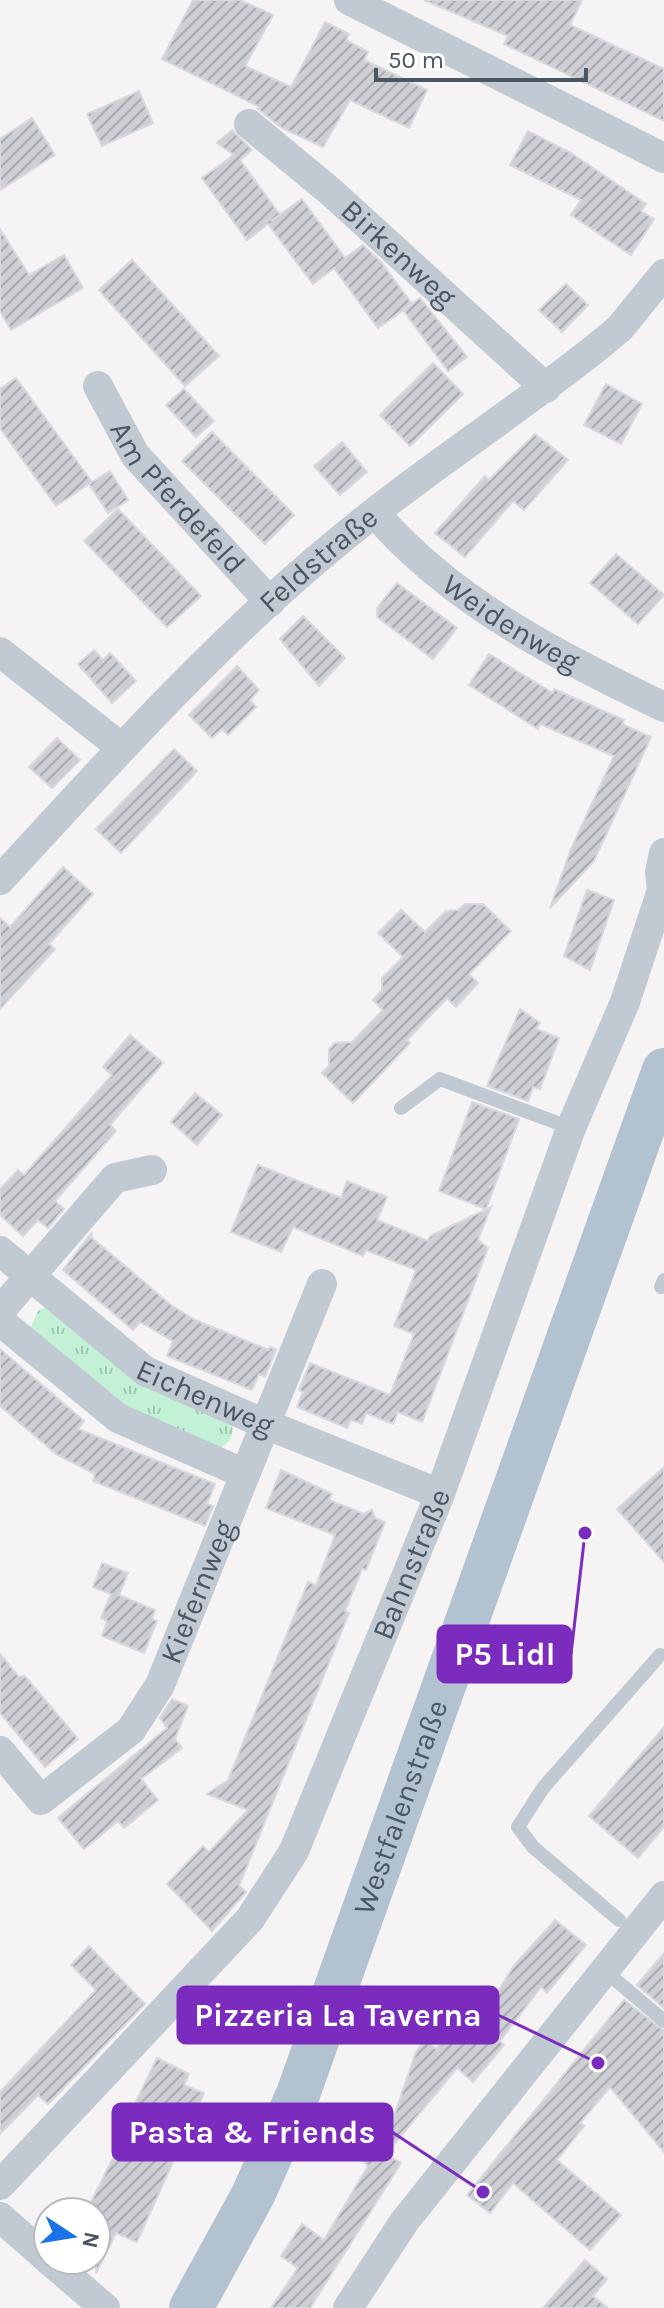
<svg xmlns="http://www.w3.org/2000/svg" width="664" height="2308" viewBox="0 0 664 2308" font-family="Karla,sans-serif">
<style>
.grass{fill:url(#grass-tufts)}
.building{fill:url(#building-hatch);stroke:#d7d9de;stroke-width:2}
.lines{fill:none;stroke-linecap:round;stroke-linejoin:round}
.lane{stroke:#c1cad2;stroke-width:14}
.street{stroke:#c1cad2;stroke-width:30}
.primary{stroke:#b3c2d1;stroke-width:44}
.labels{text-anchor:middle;stroke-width:6;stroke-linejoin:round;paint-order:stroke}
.street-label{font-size:30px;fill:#4a5661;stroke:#fff}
.leader{fill:none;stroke:#7b2cbf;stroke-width:3}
.callout-dot{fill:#7b2cbf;stroke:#fff;stroke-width:3}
.callout{fill:#7b2cbf;stroke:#7b2cbf;stroke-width:3}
.callout-label{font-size:32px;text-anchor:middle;font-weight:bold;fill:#fff}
</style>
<defs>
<pattern id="grass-tufts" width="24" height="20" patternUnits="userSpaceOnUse" patternTransform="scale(2)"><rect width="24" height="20" fill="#c3f1d5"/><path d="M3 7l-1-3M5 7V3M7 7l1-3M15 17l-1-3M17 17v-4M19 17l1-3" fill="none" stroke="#a0c6b0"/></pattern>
<pattern id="building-hatch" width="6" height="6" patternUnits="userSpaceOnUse" patternTransform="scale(2)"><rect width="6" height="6" fill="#cdcfd5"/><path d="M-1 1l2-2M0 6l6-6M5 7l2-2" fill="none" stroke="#a8abb0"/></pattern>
</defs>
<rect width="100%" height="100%" fill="#f5f3f3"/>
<path class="grass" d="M46,1307L230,1417C235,1431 233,1442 218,1449L136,1420L31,1327L38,1311Z"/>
<g class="building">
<path d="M193,0H240L273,15L245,66L291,87L325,22L349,34L346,40L368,52L364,60L427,90L409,128L350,100L323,147L282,128L258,109L260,107L162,59Z"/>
<path d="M424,0H582L570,25L664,69V121L504,44L508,36Z"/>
<path d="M139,91L153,123L102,146L87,114Z"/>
<path d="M32,118L55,155L0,190V139Z"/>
<path d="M232,130L252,150L240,160L280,215L271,221L302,199L345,258L363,245L381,262L412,304L378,328L334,268L313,284L268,224L247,240L202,178L234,155L217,143Z"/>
<path d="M528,131L571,153L646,204L641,211L654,219L631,255L571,215L581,200L510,165Z"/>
<path d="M0,229L29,275L64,255L83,288L11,330L0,311Z"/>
<path d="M132,260L219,356L185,386L99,290Z"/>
<path d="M566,284L588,305L562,332L539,310Z"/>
<path d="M420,298L467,357L448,371L403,310Z"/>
<path d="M433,363L463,394L410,446L380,415Z"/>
<path d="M16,378L92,482L56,506L0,428V389Z"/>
<path d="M606,384L642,404L621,444L584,425Z"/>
<path d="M184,389L214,421L196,437L166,405Z"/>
<path d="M212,432L294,515L265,544L182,461Z"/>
<path d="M535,434L568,460L524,510L513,501L465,557L435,533L485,476L489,480Z"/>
<path d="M342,442L367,472L340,495L314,466Z"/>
<path d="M110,471L128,500L108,513L89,484Z"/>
<path d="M118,509L201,596L167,627L84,541Z"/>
<path d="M616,554L664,595L638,624L590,583Z"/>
<path d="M397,583L457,628L433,659L377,617V608Z"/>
<path d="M303,616L345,658L319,686L280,639Z"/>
<path d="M94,650L103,660L110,653L136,681L112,703L78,664Z"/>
<path d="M489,654L553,693L554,689L624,720L622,724L651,737L594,861L550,908L571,849L614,756L540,724L538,729L469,685Z"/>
<path d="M237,666L259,690L250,700L256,707L228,735L222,729L212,738L189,715Z"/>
<path d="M57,738L80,760L52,788L29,767Z"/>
<path d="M174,749L197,771L121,853L96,829Z"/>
<path d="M63,867L93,894L49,944L55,949L0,1009V918L10,927Z"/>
<path d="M587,890L614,900L590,970L564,956Z"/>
<path d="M465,904H483L511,931L469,974L478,983L456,1007L447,998L407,1040L410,1043L353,1103L322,1073L329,1066V1049L335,1043L352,1042L383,1010L373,1000L382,990V978L403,957L378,933L401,910L425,932L446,911L458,910Z"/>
<path d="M520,1009L540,1023L536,1029L559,1038L540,1089L533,1087L528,1101L487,1086Z"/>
<path d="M130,1035L163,1063L110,1125L116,1131L55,1201L64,1209L48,1228L38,1220L23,1236L0,1215V1189L18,1170L24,1175L112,1075L103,1067Z"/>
<path d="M195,1093L222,1115L197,1145L171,1122Z"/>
<path d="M472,1102L519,1119L486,1209L439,1191Z"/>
<path d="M258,1165L341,1198L347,1181L387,1197L377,1220L428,1241L430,1236L491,1207L478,1240L488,1248L422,1422L398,1412L393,1424L366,1413L362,1424L351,1420L347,1428L297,1407L303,1392L299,1390L310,1363L390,1395L414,1334L394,1326L416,1270L366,1250L363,1256L293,1227L281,1252L231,1232Z"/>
<path d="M92,1232L91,1237L171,1305L195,1320L269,1350L270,1347L276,1349L265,1377L259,1374L252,1390L167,1356L173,1341L140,1322L133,1330L63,1270Z"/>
<path d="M0,1349L84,1421L78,1429L215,1484L207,1504L213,1506L205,1526L93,1481L95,1474L56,1454L0,1406Z"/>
<path d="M664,1467V1562L617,1509Z"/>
<path d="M281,1470L332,1494L329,1500L364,1514L372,1510L375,1518L385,1522L366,1570L362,1569L345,1611L349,1613L239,1886L246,1892L212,1931L167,1884L203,1846L209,1852L248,1810L207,1794L228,1780L308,1582L316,1585L335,1535L266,1508Z"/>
<path d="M102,1563L128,1573L119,1595L155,1610L152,1619L157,1621L144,1653L102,1636L107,1621L101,1618L111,1594L93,1587Z"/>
<path d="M0,1654L19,1677L25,1676L78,1739L45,1767L0,1713Z"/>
<path d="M172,1699L188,1706L175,1739L182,1748L141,1779L158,1800L124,1828L118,1821L84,1849L58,1818L167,1728L160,1718Z"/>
<path d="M664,1727V1827L638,1858L589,1816Z"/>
<path d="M555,1920L586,1945L547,1993L541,1987L500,2041L504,2045L473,2082L457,2068L386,2154L401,2163L310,2308H271L298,2268L281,2256L302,2224L324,2240L368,2166L334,2133L340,2124L382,2151L416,2052L425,2039L436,2049L465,2014L478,2023L515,1964Z"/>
<path d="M89,1946L145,2004L48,2104L38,2095L0,2134V2092L96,1990L71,1965Z"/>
<path d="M664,1953V2008L637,1985Z"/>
<path d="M624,2000L664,2031V2152L610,2087L580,2123L584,2126L557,2160L621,2215L590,2250L513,2183L490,2213L467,2195Z"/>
<path d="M157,2058L189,2074L184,2085L204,2093L137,2242L116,2233L96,2273V2212H86L131,2122L127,2120Z"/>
<path d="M585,2260L607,2279L593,2296L608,2308H543Z"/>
</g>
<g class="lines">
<g class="lane">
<path d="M401,1108L440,1079L571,1128"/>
<path d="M661,1287L664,1280"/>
<path d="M619,1920L533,1847L518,1827L543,1788L660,1655"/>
<path d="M605,1971L664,2021"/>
</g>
<g class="street">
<path d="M349,0L664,158"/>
<path id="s1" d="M249,124L331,192L546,388"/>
<path id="s2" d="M98,386L135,455L270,602"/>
<path id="s3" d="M375,513C452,603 559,656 664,707"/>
<path d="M0,652L122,748"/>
<path id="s4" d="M0,880C106,765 213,645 334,545C418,475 510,416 596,348L620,328L664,274"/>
<path id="s5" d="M0,1251L145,1371L265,1424L440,1494"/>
<path d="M0,1311L115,1178L152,1170"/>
<path d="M0,1321L118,1418L245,1474"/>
<path id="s6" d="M0,1751L41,1800L131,1730L160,1685L322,1284"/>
<path id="s7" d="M0,2185L250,1919L294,1851L440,1494L571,1128L625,1002L662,890L660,872L664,853"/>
<path d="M0,2217L48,2259"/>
<path d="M49,2260L105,2308"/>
<path d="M348,2308L404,2222L664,1896"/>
</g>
<path class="primary" id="s8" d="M191,2308L253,2195L298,2094L664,1070"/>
</g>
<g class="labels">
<g class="street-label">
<text dy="10" stroke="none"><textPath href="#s1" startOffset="198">Birkenweg</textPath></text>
<text dy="10" stroke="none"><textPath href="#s2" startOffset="138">Am Pferdefeld</textPath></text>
<text dy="10" stroke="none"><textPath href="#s4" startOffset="452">Feldstraße</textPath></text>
<text dy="10" stroke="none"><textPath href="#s3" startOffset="176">Weidenweg</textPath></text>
<text dy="10" stroke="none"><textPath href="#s5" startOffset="254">Eichenweg</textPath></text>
<text dy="10" stroke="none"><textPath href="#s7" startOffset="756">Bahnstraße</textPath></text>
<text dy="10" stroke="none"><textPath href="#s6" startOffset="332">Kiefernweg</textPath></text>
<text dy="10" stroke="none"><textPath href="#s8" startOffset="544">Westfalenstraße</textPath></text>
</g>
</g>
<path class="leader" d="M585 1533L571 1654M598 2063L498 2015M483 2192L392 2132"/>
<g class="callout-dot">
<circle cx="585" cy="1533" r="8"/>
<circle cx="598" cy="2063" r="8"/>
<circle cx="483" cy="2192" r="8"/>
</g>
<g class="callout">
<rect x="438" y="1626" width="133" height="56" rx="8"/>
<rect x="178" y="1987" width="320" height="56" rx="8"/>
<rect x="113" y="2104" width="279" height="56" rx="8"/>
</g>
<g class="callout-label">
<text x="505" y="1665">P5 Lidl</text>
<text x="338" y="2026">Pizzeria La Taverna</text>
<text x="252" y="2143">Pasta &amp; Friends</text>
</g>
<g transform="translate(72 2236) rotate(102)"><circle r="38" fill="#ffffff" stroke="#b7bbc0" stroke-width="2"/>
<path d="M0-6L14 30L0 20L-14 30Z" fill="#1a73e8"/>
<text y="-12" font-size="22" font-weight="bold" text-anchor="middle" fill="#4a5661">N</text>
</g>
<path d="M376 68v12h210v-12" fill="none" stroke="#4a5661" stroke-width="4"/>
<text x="388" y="68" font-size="24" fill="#4a5661" stroke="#ffffff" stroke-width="6" paint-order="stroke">50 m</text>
</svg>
